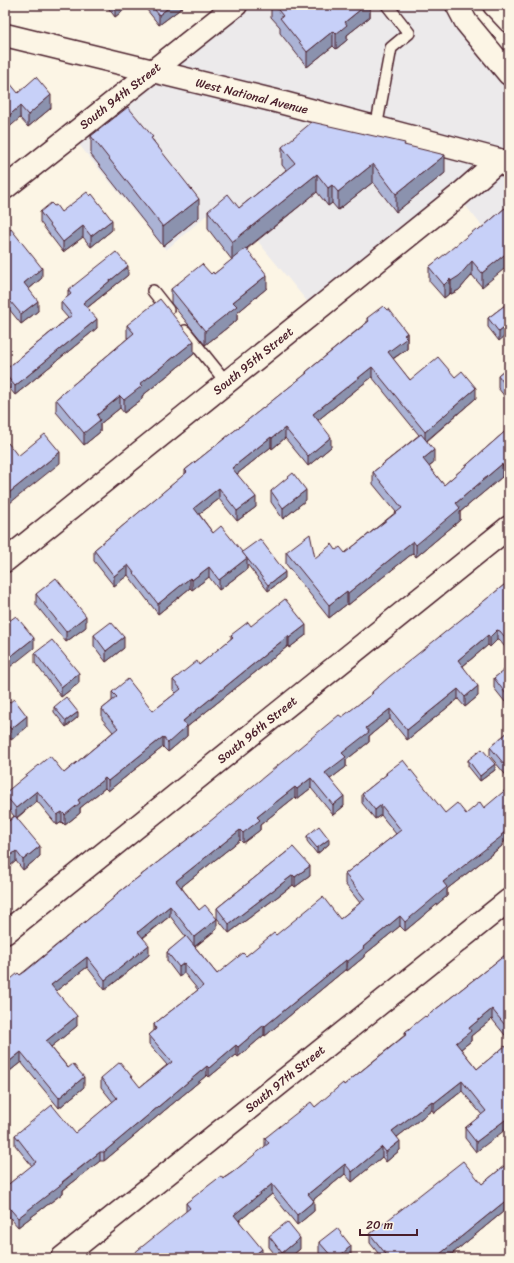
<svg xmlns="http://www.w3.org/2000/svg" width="514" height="1263" viewBox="0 0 514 1263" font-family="Sriracha,sans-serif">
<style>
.built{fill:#eceaeb}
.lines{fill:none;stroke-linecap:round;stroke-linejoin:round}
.service-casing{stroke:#4a1f2b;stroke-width:14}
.minor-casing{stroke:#4a1f2b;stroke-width:25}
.secondary-casing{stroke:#4a1f2b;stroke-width:25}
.service{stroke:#fcf5e5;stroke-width:11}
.minor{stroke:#fcf5e5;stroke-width:22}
.secondary{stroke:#fcf5e5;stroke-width:22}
.wall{fill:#abb3d5;stroke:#4a1f2b}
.shaded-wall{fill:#8b92ae;stroke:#4a1f2b}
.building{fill:#c7d0f8;stroke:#4a1f2b}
.labels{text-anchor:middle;stroke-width:3.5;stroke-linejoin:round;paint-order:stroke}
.street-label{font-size:12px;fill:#4a1f2b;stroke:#fcf5e5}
</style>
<rect width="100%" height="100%" fill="#fcf5e5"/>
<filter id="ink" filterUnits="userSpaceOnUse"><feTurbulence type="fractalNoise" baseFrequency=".025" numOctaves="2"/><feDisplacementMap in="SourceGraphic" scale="8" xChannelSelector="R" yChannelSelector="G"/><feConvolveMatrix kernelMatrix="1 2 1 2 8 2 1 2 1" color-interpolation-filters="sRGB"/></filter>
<g filter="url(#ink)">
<path class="built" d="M236,5H457L509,74V260L458,196L315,311L224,200L166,250L71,135Z"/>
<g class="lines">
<defs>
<g id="service">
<path d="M376,128L391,48L409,33L387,5"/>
<path d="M153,291L168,310"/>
<path d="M185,331L226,382"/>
</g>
<g id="minor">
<path d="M5,188L236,5"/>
<path d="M5,561L458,196L499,160"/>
<path d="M5,933L509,527"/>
<path d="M62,1258L509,900"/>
</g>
<g id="secondary">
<path d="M457,5L466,22L509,74"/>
<path d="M494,5L509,21"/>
<path d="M5,35L276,101L499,160L509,167"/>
</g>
</defs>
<use href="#service" class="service-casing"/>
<use href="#minor" class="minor-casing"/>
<use href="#secondary" class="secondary-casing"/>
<use href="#service" class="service"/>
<use href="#minor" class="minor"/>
<use href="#secondary" class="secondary"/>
</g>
<g class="wall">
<path d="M106,5H130L115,17Z"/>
<path d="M143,5H183V7L159,25Z"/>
<path d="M271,5H370V17L347,35V40L336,49L333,46L307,67L280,33V27L271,17Z"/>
<path d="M18,93L51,108L28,127L20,118Z"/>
<path d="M91,136L153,140L199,217L163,246L91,155Z"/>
<path d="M405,145L445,173L396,212L373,182L338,210L332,203L328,206L317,192L247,249L267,288L237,313V320L205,345L171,303V289L211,274H214L232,260L208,229V211L239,208L286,170L282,165V147Z"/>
<path d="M54,206L61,212L112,230L91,247L83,237L63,252L40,222V212Z"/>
<path d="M505,208L482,287L472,275L459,290L451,294L450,293L444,298L429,281V267L478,231Z"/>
<path d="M5,234L42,278L29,289L38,311L21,324L5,304Z"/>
<path d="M128,275L87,308L97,328L15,395L5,383V370L68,318L61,310V302L68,296V290Z"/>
<path d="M509,302L499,341L488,327V318Z"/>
<path d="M387,310L407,333V349L393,359L410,380L455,377L476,398L427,441L434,463L429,467L444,485L509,428L503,478L502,477L460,512V520L416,557L413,553L348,605L347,604L329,618L286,564V552L315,558L336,550L345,553L396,512L373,484V472L419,435L372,377L318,420L331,447L308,466L285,438L272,449L271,447L237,474L256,507L237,521L219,499L199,514L213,533L242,552L285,578L268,591L247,564V569L219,590L209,577L192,590L190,588L158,614L128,575L114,586L94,561V550L185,474V470L306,374V372L367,322V318Z"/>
<path d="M127,325L194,354L142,396V399L124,413L120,408L100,424V432L84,445L56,412V399L128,338H127Z"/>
<path d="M509,366V402L498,388V375Z"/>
<path d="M271,491L306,500L283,519L271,502Z"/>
<path d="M509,581V652L500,641L497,640L490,647L488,645L463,666L478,696L465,707L458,699L407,740L390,719L369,736V742L346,760V767L330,779L344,806L333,815L311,788L297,799L295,797L260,825V830L243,843L240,840L181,887L199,910L217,929L195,947L217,974L246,956L276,935L340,919L360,903L345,884V874L396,834L381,815L375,819L362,803V794L386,775V773L445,813L466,814L502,844V846L447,889V896L405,931L400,926L364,955V957L347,971L346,969L265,1036L264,1035L238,1057L236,1055L209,1077L207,1075L104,1161H100L63,1190V1193L18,1227L5,1212V1187L32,1166L15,1145V1135L75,1133L113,1102L101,1087V1078L140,1087L167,1065L149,1044V1035L154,1031V1024L198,990L184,973L179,977L167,961V952L186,937L170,916L143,938L149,955L105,990L87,967L56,991L77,1026L51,1047L84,1087L59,1108L21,1062L5,1075V984L20,975L114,898V896L197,832L372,694V692Z"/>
<path d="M36,594L86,627L66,642L36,605Z"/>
<path d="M251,626L306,635L289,648L288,646L187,727V736L168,752L163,747L108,791L105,788L80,808V813L65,825L62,822L57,825L37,801L17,818L40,856L23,870L16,861L5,870V824L14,816L5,805V793L64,773L113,732L102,719V709L112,701V692L153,711L176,693L173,690V680L199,665L231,639V635Z"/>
<path d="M94,635L124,648L106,662L94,646Z"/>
<path d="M35,653L79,683L61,697L35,663Z"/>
<path d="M509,668V707L494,688V678Z"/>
<path d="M5,706L27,727L11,740L5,733Z"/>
<path d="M54,707L78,717L66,727L54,712Z"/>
<path d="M509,731V779L490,756V747Z"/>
<path d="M468,760L495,770L480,781L468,766Z"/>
<path d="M307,836L329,844L317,854L307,841Z"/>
<path d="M293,847L310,876L295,887L293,885L229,933L217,918V908Z"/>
<path d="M509,952V1040L492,1019L471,1036V1041L461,1049L477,1069L505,1046L476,1152L465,1138V1128L482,1115L462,1091L434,1113L432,1110L397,1137L400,1150L386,1162L382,1157L352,1182L345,1174L313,1200L314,1211L297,1225L272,1194L239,1221L262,1258L186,1211V1203L233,1172L265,1147V1138L315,1107L344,1085L405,1035V1032L426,1017Z"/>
<path d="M509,1162V1207L447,1258H382L370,1243V1234L482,1184Z"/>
<path d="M269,1236L300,1249L289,1258H278L269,1247Z"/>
<path d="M319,1242L351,1257L350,1258H324L319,1253Z"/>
</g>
<g class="shaded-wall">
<path d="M117,5H130L115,17V6Z"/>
<path d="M172,5H183V7L159,25V15Z"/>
<path d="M366,5H370V17L347,35V40L336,49V34L345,22Z"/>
<path d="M333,31V46L307,67V52Z"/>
<path d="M51,95V108L28,127V115Z"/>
<path d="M20,106V118L5,131V119Z"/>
<path d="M445,155V173L396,212V194Z"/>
<path d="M373,164V182L338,210V192Z"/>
<path d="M317,174V192L232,260V242Z"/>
<path d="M332,185V203L328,206V188Z"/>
<path d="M199,199V217L163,246V227Z"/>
<path d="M112,220V230L91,247V236Z"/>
<path d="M83,226V237L63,252V242Z"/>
<path d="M509,251V265L482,287V273Z"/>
<path d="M472,261V275L459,290L451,294V281Z"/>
<path d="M128,266V275L83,311V303Z"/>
<path d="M42,268V278L24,293V283Z"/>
<path d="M267,275V288L237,313V320L205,345V331L233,302Z"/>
<path d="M450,279V293L444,298V285Z"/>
<path d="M38,301V311L21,324V314Z"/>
<path d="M97,319V328L15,395V386Z"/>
<path d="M509,324V333L499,341V332Z"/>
<path d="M407,333V349L388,362V352L404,335Z"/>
<path d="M194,341V354L142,396V399L124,413V400L140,384Z"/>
<path d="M372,367V377L313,424V414Z"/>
<path d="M476,388V398L425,442V432Z"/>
<path d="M120,396V408L100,424V432L84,445V433L97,415Z"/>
<path d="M285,428V438L272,449V438Z"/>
<path d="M271,437V447L232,478V468Z"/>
<path d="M331,437V447L308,466V456Z"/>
<path d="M434,450V463L423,471V459Z"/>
<path d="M60,452V463L5,507V496Z"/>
<path d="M509,461V473L503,478V466Z"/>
<path d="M502,464V477L460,512V520L416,557V545L456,503Z"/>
<path d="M219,488V499L194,518V508Z"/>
<path d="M306,490V500L283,519V508Z"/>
<path d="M256,497V507L237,521V511Z"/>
<path d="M413,541V553L348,605V593Z"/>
<path d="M247,558V569L219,590V580Z"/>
<path d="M128,565V575L114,586V576Z"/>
<path d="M209,567V577L192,590V580Z"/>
<path d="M285,572V578L268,591V585Z"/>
<path d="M190,578V588L158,614V604Z"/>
<path d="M347,591V604L329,618V605Z"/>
<path d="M86,616V627L66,642V632Z"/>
<path d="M306,625V635L289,648V638Z"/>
<path d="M497,630V640L490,647V637Z"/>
<path d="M488,635V645L458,670V660Z"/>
<path d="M288,636V646L187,727V736L168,752V743L183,721Z"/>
<path d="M124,637V648L106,662V651Z"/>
<path d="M34,638V648L5,671V661Z"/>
<path d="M79,673V683L61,697V687Z"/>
<path d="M478,686V696L465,707V697Z"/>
<path d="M458,689V699L407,740V730Z"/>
<path d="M390,709V719L369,736V742L346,760V767L325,783V773L342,753L366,728Z"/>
<path d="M78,712V717L66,727V721Z"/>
<path d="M27,716V727L11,740V729Z"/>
<path d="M163,737V747L108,791V781Z"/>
<path d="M495,764V770L480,781V776Z"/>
<path d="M105,778V788L80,808V813L65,825V815L78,800Z"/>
<path d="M311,778V788L297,799V789Z"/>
<path d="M295,787V797L260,825V830L243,843V833L257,817Z"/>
<path d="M37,791V801L16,818V808Z"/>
<path d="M344,796V806L333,815V805Z"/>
<path d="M381,805V815L375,819V810Z"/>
<path d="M62,812V822L57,825V815Z"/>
<path d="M509,829V838L502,844V846L447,889V896L405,931V922L443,882Z"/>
<path d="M240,830V840L176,891V881Z"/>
<path d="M329,839V844L317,854V848Z"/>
<path d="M40,846V856L23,870V860Z"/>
<path d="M16,851V861L5,870V860Z"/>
<path d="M310,866V876L295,887V877Z"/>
<path d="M293,875V885L229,933V924Z"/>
<path d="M170,906V916L138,941V932Z"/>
<path d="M400,916V926L364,955V957L347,971V962L363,947Z"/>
<path d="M217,919V929L194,947V937Z"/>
<path d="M149,945V955L105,990V980Z"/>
<path d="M87,957V967L51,995V985Z"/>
<path d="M346,960V969L265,1036V1026Z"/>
<path d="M184,963V973L179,977V967Z"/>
<path d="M492,1009V1019L471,1036V1041L456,1053V1043L469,1028Z"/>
<path d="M77,1016V1026L46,1051V1041Z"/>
<path d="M264,1025V1035L238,1057V1047Z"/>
<path d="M236,1045V1055L209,1077V1068Z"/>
<path d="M21,1052V1062L5,1075V1065Z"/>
<path d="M207,1066V1075L104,1161V1152Z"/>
<path d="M84,1077V1087L59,1108V1098Z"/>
<path d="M462,1081V1091L434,1113V1103Z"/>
<path d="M432,1101V1110L392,1141V1131Z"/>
<path d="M509,1117V1127L476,1152V1142Z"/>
<path d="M400,1141V1150L386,1162V1152Z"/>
<path d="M382,1147V1157L352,1182V1172Z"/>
<path d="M100,1152V1161L63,1190V1193L18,1227V1218Z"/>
<path d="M345,1164V1174L308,1204V1194Z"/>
<path d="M272,1184V1194L234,1225V1215Z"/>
<path d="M509,1198V1207L447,1258H435Z"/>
<path d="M314,1201V1211L297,1225V1215Z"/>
<path d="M300,1238V1249L289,1258H282V1253Z"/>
<path d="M351,1246V1257L350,1258H337Z"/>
<path d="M262,1249V1258H251Z"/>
</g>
<g class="building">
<path d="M151,5H172L159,15Z"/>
<path d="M274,5H366L345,22L347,25L336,34L333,31L307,52L280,18L283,16Z"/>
<path d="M5,77L18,93L36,77L51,95L28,115L20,106L5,119Z"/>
<path d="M128,107L153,137L151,138L199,199L163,227L91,136Z"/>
<path d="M312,122L405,143L404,145L445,155L396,194L373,164L338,192L332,185L328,188L317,174L232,242L208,211L228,194L239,208L295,163L282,147Z"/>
<path d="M87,192L90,196L92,194L112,220L91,236L83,226L63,242L40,212L51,203L54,206L56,205L61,212Z"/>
<path d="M505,208L509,210V251L482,273L472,261L459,276L451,281L450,279L444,285L429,267L476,229L478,231Z"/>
<path d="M11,229L42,268L24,283L38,301L21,314L5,295V234Z"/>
<path d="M246,248L267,275L233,302L237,306L205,331L171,289L202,264L211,274L213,272L214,274Z"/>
<path d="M116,252L128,266L83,303L97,319L15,386L5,374V370L72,315L61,302L71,294L68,290Z"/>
<path d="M160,299L194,341L140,384L142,386L124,400L120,396L97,415L100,420L84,433L56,399L134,333L127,325Z"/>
<path d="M509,302V324L499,332L488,318Z"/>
<path d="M383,306L387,310L389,309L407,333L404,335L407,338L388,352L410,380L438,357L455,377L462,371L476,388L425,432L372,367L313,414L331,437L308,456L285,428L272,438L271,437L232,468L256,497L237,511L219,488L194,508L213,533L221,526L247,558L219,580L209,567L192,580L190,578L158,604L128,565L114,576L94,550L187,472L185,470L307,373L306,372L369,321L367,318Z"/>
<path d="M509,366V390L498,375Z"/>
<path d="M509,428V461L503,466L502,464L456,503L460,508L416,545L413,541L348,593L347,591L329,605L286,552L310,534L315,558L332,544L336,550L340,547L345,553L402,508L373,472L421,434L434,450L423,459L444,485Z"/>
<path d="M45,434L60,452L5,496V445L8,443L18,456Z"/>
<path d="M293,473L306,490L283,508L271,491Z"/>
<path d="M260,539L285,572L268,585L242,552Z"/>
<path d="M56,578L86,616L66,632L36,594Z"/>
<path d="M509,581V642L500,631L497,630L490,637L488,635L458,660L478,686L465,697L458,689L407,730L390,709L366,728L369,732L342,753L346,757L325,773L344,796L333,805L311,778L297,789L295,787L257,817L260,820L243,833L240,830L176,881L199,910L205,905L217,919L194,937L170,906L138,932L149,945L105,980L87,957L51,985L77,1016L46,1041L68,1068L73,1064L84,1077L59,1098L21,1052L5,1065V984L18,973L20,975L26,971L115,897L114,896L197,832L339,715L342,717L373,693L372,692L389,677Z"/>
<path d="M285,599L306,625L289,638L288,636L183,721L187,726L168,743L163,737L108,781L105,778L78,800L80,803L65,815L62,812L57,815L37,791L16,808L5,795V793L50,756L64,773L118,728L102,709L117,697L112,692L128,679L153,711L181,689L173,680L197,661L199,665L233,637L231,635L248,622L251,626Z"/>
<path d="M16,616L34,638L5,661V621L7,619L9,621Z"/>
<path d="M111,622L124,637L106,651L94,635Z"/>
<path d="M52,640L79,673L61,687L35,653Z"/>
<path d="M508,667L509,668V698L494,678Z"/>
<path d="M66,697L78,712L66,721L54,707Z"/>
<path d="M14,699L27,716L11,729L5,722V706Z"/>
<path d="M509,731V770L490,747Z"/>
<path d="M482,749L495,764L480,776L468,760Z"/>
<path d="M403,760L445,813L457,803L466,814L480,802L484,808L509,787V829L501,835L502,836L443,882L447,887L405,922L400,916L363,947L364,948L347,962L346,960L265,1026L264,1025L238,1047L236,1045L209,1068L207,1066L104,1152H100L62,1182L63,1183L18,1218L5,1203V1187L36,1162L15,1135L52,1105L75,1133L117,1098L101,1078L120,1062L140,1087L172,1062L149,1035L156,1029L154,1024L203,986L184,963L179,967L167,952L186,936L217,974L243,953L246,956L274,933L276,935L323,897L340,919L365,899L345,874L401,830L381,805L375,810L362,794L387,774L386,773Z"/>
<path d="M15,816L40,846L23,860L16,851L5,860V824Z"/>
<path d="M319,826L329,839L317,848L307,836Z"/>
<path d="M293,847L310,866L295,877L293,875L229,924L217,908Z"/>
<path d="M509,952V1030L492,1009L469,1028L471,1031L456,1043L477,1069L505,1046L509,1051V1117L476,1142L465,1128L486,1111L462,1081L434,1103L432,1101L392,1131L400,1141L386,1152L382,1147L352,1172L345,1164L308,1194L314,1201L297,1215L272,1184L234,1215L262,1249L251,1258H128L190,1208L186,1203L221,1176L223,1179L233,1172L269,1143L265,1138L294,1115L311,1102L315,1107L343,1083L344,1085L407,1034L405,1032L425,1016L426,1017Z"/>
<path d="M463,1161L482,1184L509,1162V1198L435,1258H389L370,1234Z"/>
<path d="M287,1222L300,1238L282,1253L269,1236Z"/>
<path d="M337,1228L351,1246L337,1258H333L319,1242Z"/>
</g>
</g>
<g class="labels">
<g class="street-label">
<text transform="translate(120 96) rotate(-38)" y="4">South 94th Street</text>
<text transform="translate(252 96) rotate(14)" y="4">West National Avenue</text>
<text transform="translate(253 361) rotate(-39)" y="4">South 95th Street</text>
<text transform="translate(257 730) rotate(-39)" y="4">South 96th Street</text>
<text transform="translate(285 1079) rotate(-39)" y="4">South 97th Street</text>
</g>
</g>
<rect width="514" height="1263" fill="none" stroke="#fcf5e5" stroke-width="20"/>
<rect x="10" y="10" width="494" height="1243" fill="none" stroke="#4a1f2b" stroke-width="1.5" filter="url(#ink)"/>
<path d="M360 1229v6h57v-6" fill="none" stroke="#4a1f2b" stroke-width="2"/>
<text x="366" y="1229" font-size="12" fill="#4a1f2b" stroke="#fcf5e5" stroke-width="3" paint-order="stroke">20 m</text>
</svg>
